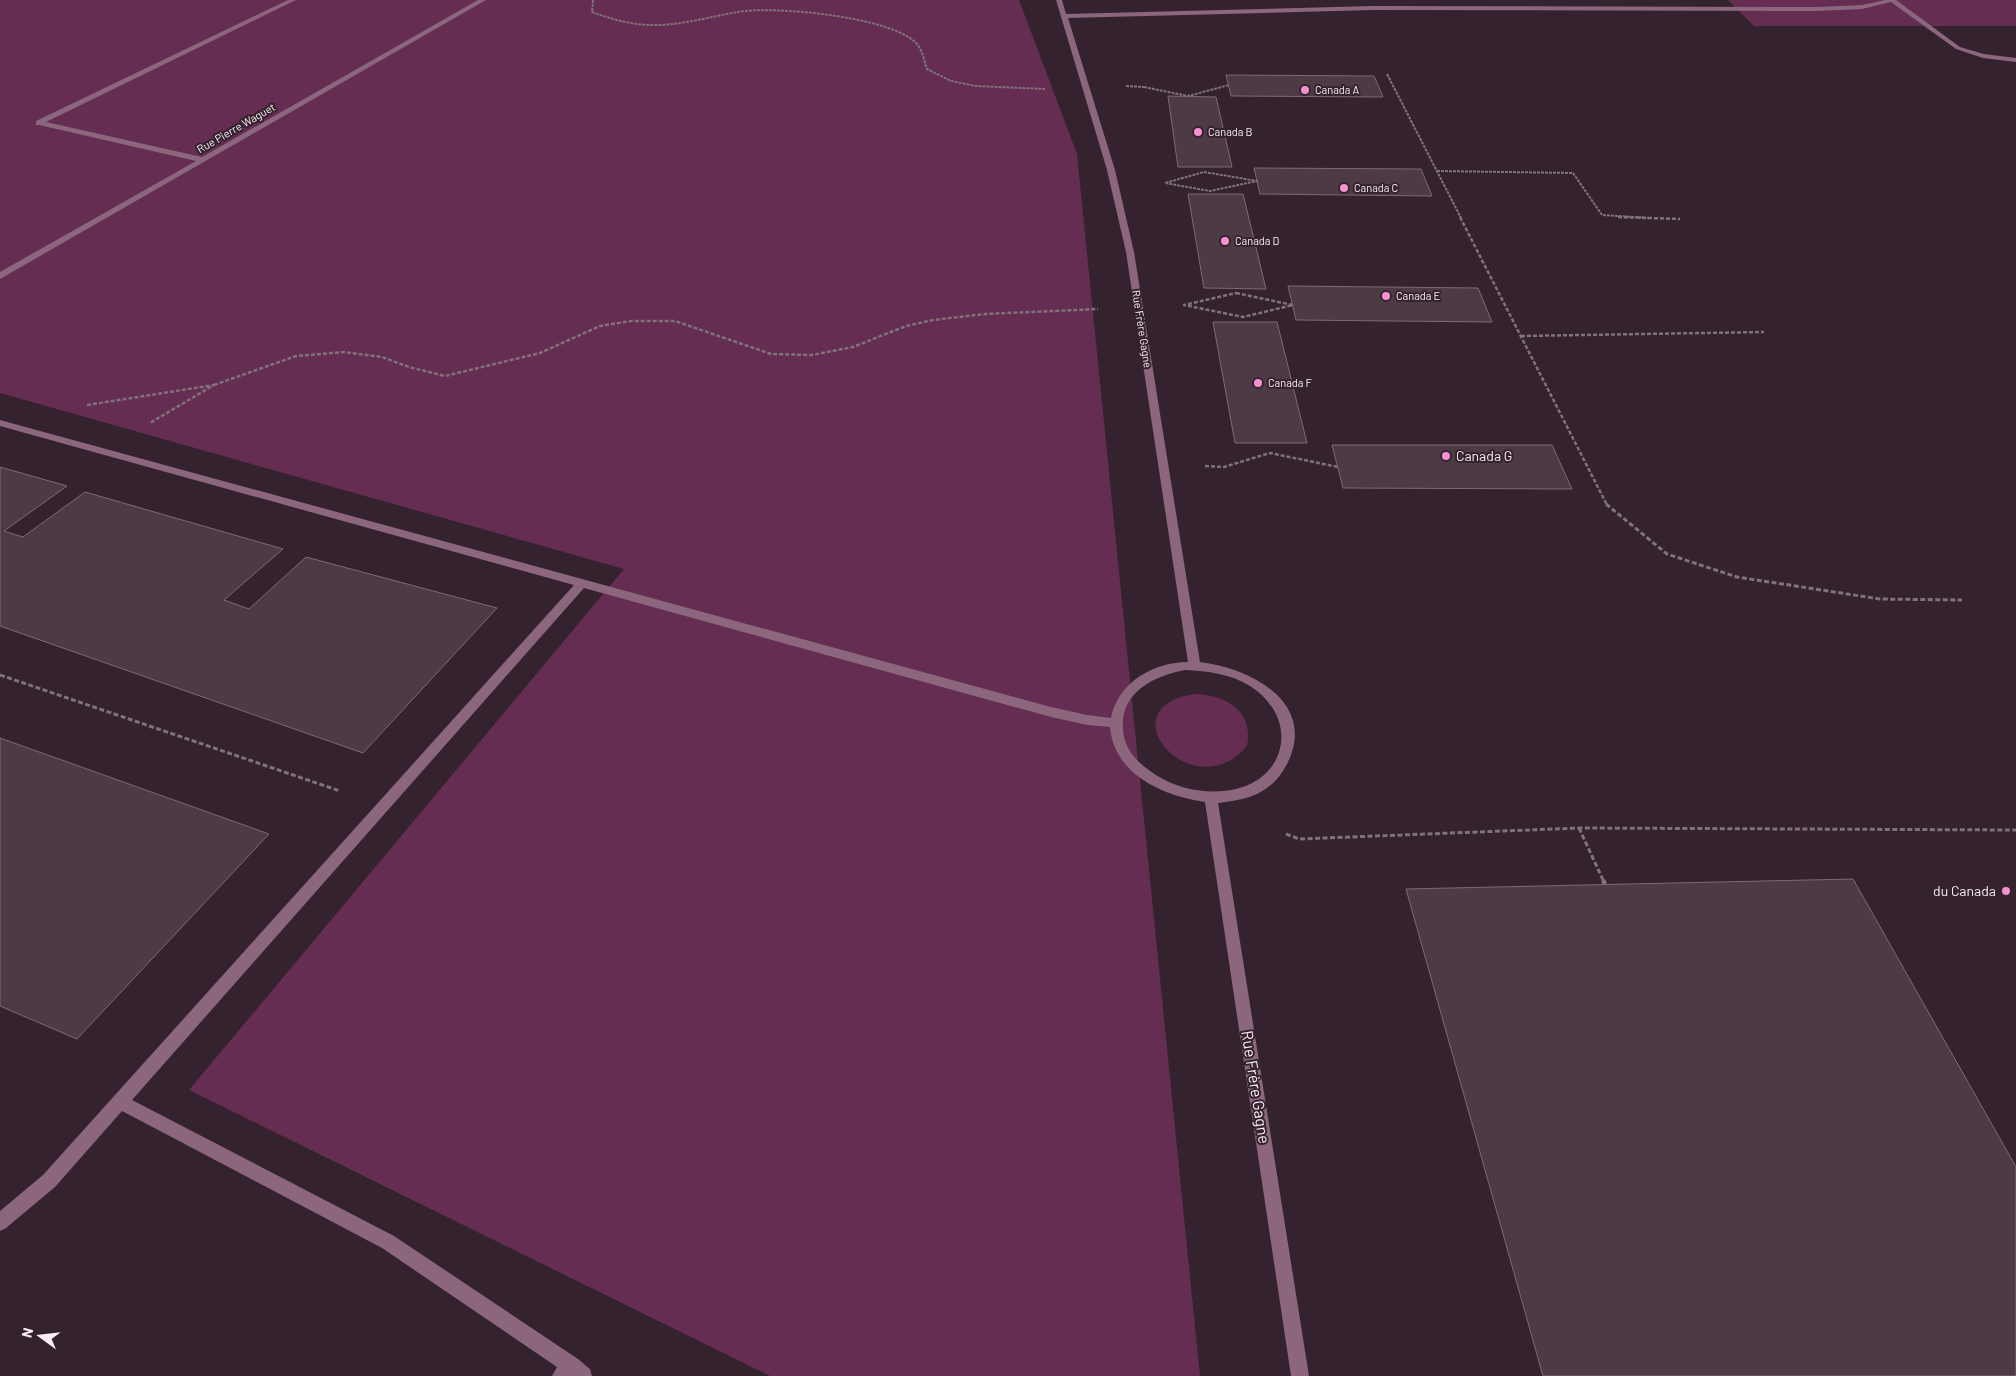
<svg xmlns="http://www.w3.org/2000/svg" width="2016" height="1376" viewBox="0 0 2016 1376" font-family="Barlow,sans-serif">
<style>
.green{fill:#642d51}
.building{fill:#4d3a45;stroke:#7e6976}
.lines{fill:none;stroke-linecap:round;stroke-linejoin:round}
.path-far3{stroke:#80717a;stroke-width:2;stroke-dasharray:3 1;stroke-linecap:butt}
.path-far2{stroke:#80717a;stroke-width:2.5;stroke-dasharray:4 2;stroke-linecap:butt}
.path-far1{stroke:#80717a;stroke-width:3;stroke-dasharray:5 2.5;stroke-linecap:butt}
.path{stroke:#80717a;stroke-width:4.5;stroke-dasharray:6 3;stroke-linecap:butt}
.minor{fill:#8b667c;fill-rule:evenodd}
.poi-dot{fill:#f690d0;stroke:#34232e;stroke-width:2}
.labels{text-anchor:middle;stroke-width:4;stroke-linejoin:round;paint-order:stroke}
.far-poi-label{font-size:11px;fill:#faeef5;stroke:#34232e;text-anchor:start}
.far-street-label{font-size:11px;fill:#faeef5;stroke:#34232e}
.poi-label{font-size:14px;fill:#faeef5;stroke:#34232e;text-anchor:start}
.near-street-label{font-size:16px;fill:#faeef5;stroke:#34232e}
</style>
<rect width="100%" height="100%" fill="#34232e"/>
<g class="green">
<path d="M0,0H1019L1077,154L1200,1376H770L189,1090L624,569L0,393Z"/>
<path d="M1728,0H2016V26H1754Z"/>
<path d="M1195,694C1226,695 1254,711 1247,746C1193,810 1103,707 1195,694Z"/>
</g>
<g class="building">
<path d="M1226,75L1374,76L1383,97L1231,96Z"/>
<path d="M1168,96L1216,97L1232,167H1178Z"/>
<path d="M1254,168L1421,169L1432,196L1260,194Z"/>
<path d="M1188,194H1243L1266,289L1204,288Z"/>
<path d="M1288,286L1478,288L1492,322L1296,320Z"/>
<path d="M1213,322H1277L1307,443H1235Z"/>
<path d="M1332,445H1552L1572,489L1343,488Z"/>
<path d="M0,467L67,486L4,531L23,537L85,492L283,549L224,600L249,609L306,557L497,608L363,753L0,626Z"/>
<path d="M0,738L269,834L77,1039L0,1006Z"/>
<path d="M1853,879L2016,1167V1376H1543L1406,889Z"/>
</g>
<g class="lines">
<g class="path-far3">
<path d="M593,0L592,12C614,20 635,26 659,25C688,24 716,15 745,11C781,7 893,17 917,44C923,51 924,61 927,69L951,81L976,86L1045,89"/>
<path d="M1387,74L1461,218"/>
<path d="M1126,86L1144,87"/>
<path d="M1144,87L1188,96L1229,85"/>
<path d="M1437,171L1573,173L1602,215L1651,218"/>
<path d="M1204,172L1257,181L1210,191L1165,183Z"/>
</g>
<g class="path-far2">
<path d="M1460,217L1607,505"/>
<path d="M1618,217L1680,219"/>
<path d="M1236,293L1293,305L1243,317L1184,305Z"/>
<path d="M1521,336L1764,332"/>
<path d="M214,385L296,356L344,352L382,357L409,367L445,376L540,353L600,326L631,321H675L771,354L812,355L853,347L906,326L933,320L985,314L1098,309"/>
<path d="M87,405L214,385L150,423"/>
<path d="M1205,466L1224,467L1270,453L1338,467"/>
</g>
<g class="path-far1">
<path d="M1606,504L1667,554L1737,577L1880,599L1962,600"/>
<path d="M0,675L340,791"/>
<path d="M1579,828L1604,882"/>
<path d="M1286,834L1299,839L1579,828L2016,830"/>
</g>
<path class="path" d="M1603,880L1605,884"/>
<g class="minor">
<path d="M288,0H296L46,122L202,157L478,0H486L0,279V272L196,161L39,125H36V121Z"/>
<path d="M1056,0H1062L1066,14L1373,6L1818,7L1862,5L1885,0H1896L1960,47L1984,54L2016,58V62L1983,58L1956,49L1891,2L1862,9L1818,11L1373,10L1068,18L1115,170L1134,252L1200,662C1251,668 1318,703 1287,764C1272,793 1249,800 1218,803L1309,1376H1291L1205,802C1164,796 1114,775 1110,727L1087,725L1051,717L584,588L132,1100L394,1236L578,1359L590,1369L592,1376H552L557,1367L382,1248L122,1111L55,1187L6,1228L0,1231V1211L43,1175L574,585L0,426V420L1051,707L1087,715L1111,718C1118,682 1154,662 1188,662L1126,252L1107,170ZM1185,670C1208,671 1231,674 1250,686C1304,721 1284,787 1223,791C1201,793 1179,788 1161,778C1142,767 1124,752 1123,729C1120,692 1154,676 1185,670Z"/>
</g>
</g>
<g class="poi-dot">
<circle cx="1305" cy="90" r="5"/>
<circle cx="1198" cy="132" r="5"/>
<circle cx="1344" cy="188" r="5"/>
<circle cx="1225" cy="241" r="5"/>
<circle cx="1386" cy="296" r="5"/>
<circle cx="1258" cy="383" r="5"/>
<circle cx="1446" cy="456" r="5"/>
<circle cx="2006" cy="891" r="5"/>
</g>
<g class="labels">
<g class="far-poi-label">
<text x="1315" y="94">Canada A</text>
<text x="1208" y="136">Canada B</text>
<text x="1354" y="192">Canada C</text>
<text x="1235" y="245">Canada D</text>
<text x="1396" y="300">Canada E</text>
<text x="1268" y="387">Canada F</text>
</g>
<g class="far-street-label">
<text transform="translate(236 128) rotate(-30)" y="4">Rue Pierre Waguet</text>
<text transform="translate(1142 329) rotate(81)" y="4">Rue Frère Gagne</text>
</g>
<g class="poi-label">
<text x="1456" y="461">Canada G</text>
<text x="1996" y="896" text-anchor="end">du Canada</text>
</g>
<g class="near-street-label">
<text transform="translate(1256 1087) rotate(81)" y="6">Rue Frère Gagne</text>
</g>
</g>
<g transform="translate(40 1336) rotate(285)" stroke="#34232e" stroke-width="4" paint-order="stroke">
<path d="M0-4L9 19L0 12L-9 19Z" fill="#faeef5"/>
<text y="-8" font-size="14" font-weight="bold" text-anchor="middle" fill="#faeef5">N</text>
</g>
</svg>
